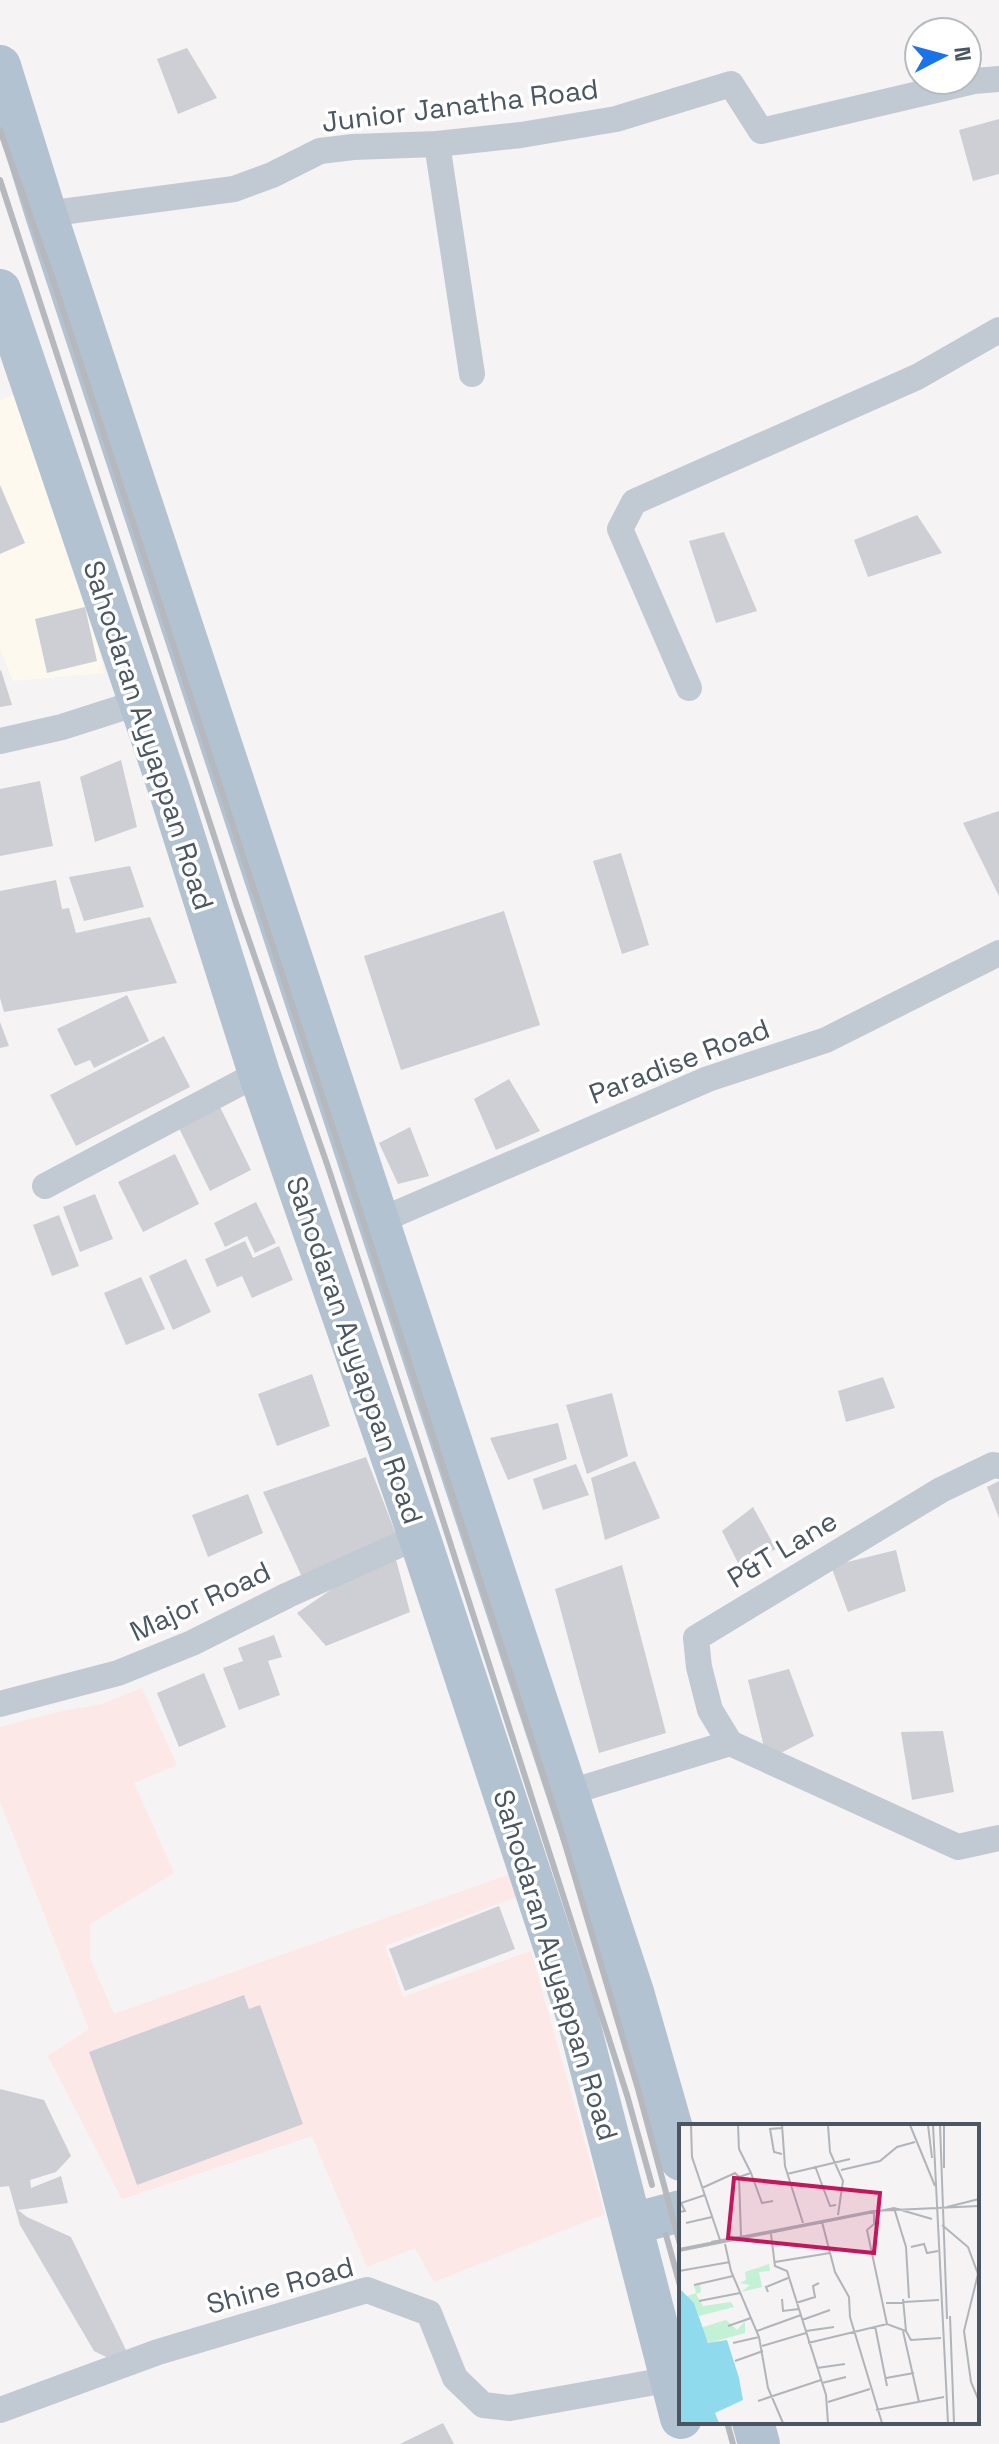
<svg xmlns="http://www.w3.org/2000/svg" width="999" height="2444" viewBox="0 0 999 2444" font-family="'Space Grotesk',sans-serif">
<style>
.commercial{fill:#fdf9ef}
.medical{fill:#fce8e6}
.building{fill:#cdcfd5}
.lines{fill:none;stroke-linecap:round;stroke-linejoin:round}
.street{stroke:#c1cad2;stroke-width:26}
.primary{stroke:#b3c2d1;stroke-width:42}
.rail{stroke:#b5b8bd;stroke-width:6}
.labels{text-anchor:middle;stroke-width:7;stroke-linejoin:round;paint-order:stroke}
.street-label{font-size:28px;fill:#4a5661;stroke:#fff}
.inset-road{fill:none;stroke:#b1b4b9;stroke-width:2}
.view{fill:#c2185b;fill-opacity:0.15;stroke:#c2185b;stroke-width:4}
.inset-edge{fill:none;stroke:#4a5661;stroke-width:4}
</style>
<rect width="100%" height="100%" fill="#f5f3f3"/>
<path class="commercial" d="M15,394L72,551L105,673L13,681L0,650V401Z"/>
<path class="medical" d="M142,1688L177,1765L134,1783L174,1873L90,1924V1959L114,2014L511,1874L517,1897L385,1946L403,1997L531,1951L605,2214L434,2282L415,2248L367,2267L312,2136L122,2199L48,2056L89,2029L0,1801V1727L62,1711L102,1704Z"/>
<g class="building">
<path d="M187,48L217,98L178,114L157,59Z"/>
<path d="M999,119V174L973,181L959,130Z"/>
<path d="M0,485L25,543L0,554Z"/>
<path d="M917,515L942,553L868,577L854,540Z"/>
<path d="M724,532L757,611L716,623L689,541Z"/>
<path d="M85,607L97,661L47,673L35,619Z"/>
<path d="M1,670L12,705L0,707V671Z"/>
<path d="M121,760L137,827L95,842L80,777Z"/>
<path d="M40,781L53,846L0,856V789Z"/>
<path d="M999,811V896L963,823Z"/>
<path d="M621,853L649,945L622,954L593,861Z"/>
<path d="M130,866L144,907L84,921L69,877Z"/>
<path d="M56,880L62,909L69,908L76,933L150,917L177,983L4,1012L0,998V891Z"/>
<path d="M504,911L540,1025L401,1070L364,956Z"/>
<path d="M127,995L149,1041L94,1068L90,1060L75,1066L57,1029Z"/>
<path d="M0,1022L9,1046L0,1048Z"/>
<path d="M164,1036L190,1087L76,1146L50,1095Z"/>
<path d="M509,1079L540,1131L496,1150L474,1099Z"/>
<path d="M218,1103L251,1170L210,1191L177,1124Z"/>
<path d="M410,1127L429,1176L398,1184L379,1143Z"/>
<path d="M175,1154L199,1204L143,1232L118,1182Z"/>
<path d="M95,1194L113,1239L80,1252L63,1207Z"/>
<path d="M256,1202L276,1243L255,1253L247,1236L225,1247L214,1223Z"/>
<path d="M59,1215L79,1266L52,1276L33,1225Z"/>
<path d="M245,1241L253,1258L279,1246L293,1280L252,1298L242,1276L217,1287L205,1259Z"/>
<path d="M186,1259L211,1312L173,1330L149,1276Z"/>
<path d="M141,1277L165,1329L126,1345L104,1293Z"/>
<path d="M312,1374L330,1426L277,1446L258,1394Z"/>
<path d="M883,1377L895,1408L846,1422L838,1391Z"/>
<path d="M612,1393L628,1456L587,1474L566,1405Z"/>
<path d="M558,1423L567,1459L508,1480L490,1438Z"/>
<path d="M366,1457L396,1534L302,1577L263,1492Z"/>
<path d="M635,1461L660,1518L605,1540L591,1478Z"/>
<path d="M576,1464L589,1495L543,1510L533,1479Z"/>
<path d="M999,1481V1518L987,1487Z"/>
<path d="M248,1494L263,1533L208,1557L192,1515Z"/>
<path d="M753,1507L776,1549L739,1565L722,1531Z"/>
<path d="M896,1550L906,1591L848,1612L831,1566Z"/>
<path d="M395,1556L410,1612L326,1646L297,1613L351,1576Z"/>
<path d="M622,1565L666,1733L599,1753L555,1589Z"/>
<path d="M274,1635L282,1657L268,1661L280,1695L239,1710L223,1668L243,1661L238,1648Z"/>
<path d="M789,1669L814,1736L767,1760L748,1680Z"/>
<path d="M204,1673L226,1727L179,1747L157,1693Z"/>
<path d="M943,1731L954,1792L912,1800L901,1732Z"/>
<path d="M499,1906L515,1949L405,1991L389,1949Z"/>
<path d="M244,1995L249,2009L260,2005L303,2124L137,2185L89,2052Z"/>
<path d="M0,2089L44,2100L71,2156L56,2172L30,2180L31,2188L61,2176L68,2203L18,2210L27,2217L71,2237L126,2350L114,2361L94,2351L20,2225L9,2186L0,2187Z"/>
<path d="M443,2423L454,2444H400Z"/>
</g>
<g class="lines">
<g class="street">
<path d="M437,144L472,374"/>
<path d="M46,214L234,189L272,175L320,151L353,147L437,144L521,135L616,119L731,84L761,131L974,81L999,79"/>
<path d="M689,688L620,529L634,502L917,377L999,330"/>
<path d="M0,741L62,727L140,702"/>
<path d="M45,1186L259,1073"/>
<path d="M379,1221L708,1079L826,1040L999,953"/>
<path d="M0,1704L118,1673L192,1643L288,1595L419,1536"/>
<path d="M730,1743L710,1710L699,1667L696,1638L941,1490L993,1465L999,1466"/>
<path d="M567,1793L730,1743L958,1847L999,1838"/>
<path d="M0,2410L158,2352L367,2290L429,2313L455,2378L483,2405L510,2408L672,2379"/>
</g>
<g class="primary">
<path d="M0,66L46,214L633,1992L681,2160"/>
<path d="M0,290L170,792L259,1073L419,1536L578,2019L681,2418"/>
<path d="M632,2224L681,2211"/>
<path d="M753,2422L759,2444"/>
</g>
<g class="rail">
<path d="M0,130L53,280L345,1165L557,1817L638,2089L681,2248"/>
<path d="M0,180L237,906L327,1164L423,1458L627,2095L652,2185"/>
<path d="M666,2235L681,2289"/>
<path d="M727,2422L733,2444"/>
</g>
</g>
<g class="labels">
<g class="street-label">
<text transform="translate(460 105) rotate(-7)" y="10">Junior Janatha Road</text>
<text transform="translate(149 735) rotate(72)" y="10">Sahodaran Ayyappan Road</text>
<text transform="translate(679 1061) rotate(-21)" y="10">Paradise Road</text>
<text transform="translate(355 1350) rotate(71)" y="10">Sahodaran Ayyappan Road</text>
<text transform="translate(782 1549) rotate(-31)" y="10">P&amp;T Lane</text>
<text transform="translate(200 1601) rotate(-25)" y="10">Major Road</text>
<text transform="translate(556 1965) rotate(73)" y="10">Sahodaran Ayyappan Road</text>
<text transform="translate(280 2285) rotate(-15)" y="10">Shine Road</text>
</g>
</g>
<g transform="translate(679 2124)">
<rect width="300" height="300" fill="#f5f3f3"/>
<path d="M90,140L91,147L80,148L83,163L62,168L71,161L61,159L67,156L66,148ZM21,160L22,168L17,170L24,182L52,178L55,183L20,192L15,179L6,173L17,169L15,161ZM47,196L58,206L66,197V209L30,219L21,204Z" fill="#c3f1d5"/>
<path d="M0,164L15,179L29,219L48,216L60,254L64,276L36,289L40,299H0Z" fill="#90daee"/>
<path class="inset-road" d="M12,1L13,33L41,116M59,1L60,25L72,49L60,53L62,112M103,1L106,42L124,99M149,1L151,28L164,57L159,91M231,1L256,62M249,1L253,34M254,1L269,299M261,1L268,195M265,1V44M103,30L95,28L91,5L103,4M136,42L151,82L157,81M162,46L201,37L218,23L236,18M72,49L83,79L94,77M108,50L171,35M23,64L56,49L60,53M268,83L300,75M215,84L227,123L230,174M0,88L6,87L2,79L26,71M195,88V100L188,106L208,200M143,98L156,148L170,173L171,193L203,299M7,99L33,93M263,101L289,123L299,150L285,207L292,258L300,277M92,110L96,142L108,147L147,271L149,299M32,118L65,112M46,120L52,147L80,213L89,264L104,299M232,123L245,120L248,129L259,127M0,125L194,87L300,82M0,127L215,84L253,95M96,138L151,129M0,147L51,138M15,161L54,152M89,168L87,163L109,154M103,175L104,187L120,185M224,175L227,207M20,177L61,169M117,179L136,173L134,162L140,159M207,179L260,176M271,192L275,299M123,196L151,186M49,202L72,194M196,202L208,262M78,207L122,191M127,207L155,203M224,207L240,278M54,219L80,213M129,219L208,200L227,207L232,216L262,214M83,222L127,209M56,237L84,227M138,244L166,240M207,254L235,249M143,259L167,253M79,277L142,256M149,278L191,265M197,286L265,273"/>
<path class="view" d="M55,54L201,69L195,129L49,114Z"/>
<rect width="300" height="300" class="inset-edge"/>
</g>
<g transform="translate(943 56) rotate(84)"><circle r="38" fill="#ffffff" stroke="#b7bbc0" stroke-width="2"/>
<path d="M0-6L14 30L0 20L-14 30Z" fill="#1a73e8"/>
<text y="-12" font-size="22" font-weight="bold" text-anchor="middle" fill="#4a5661">N</text>
</g>
</svg>
